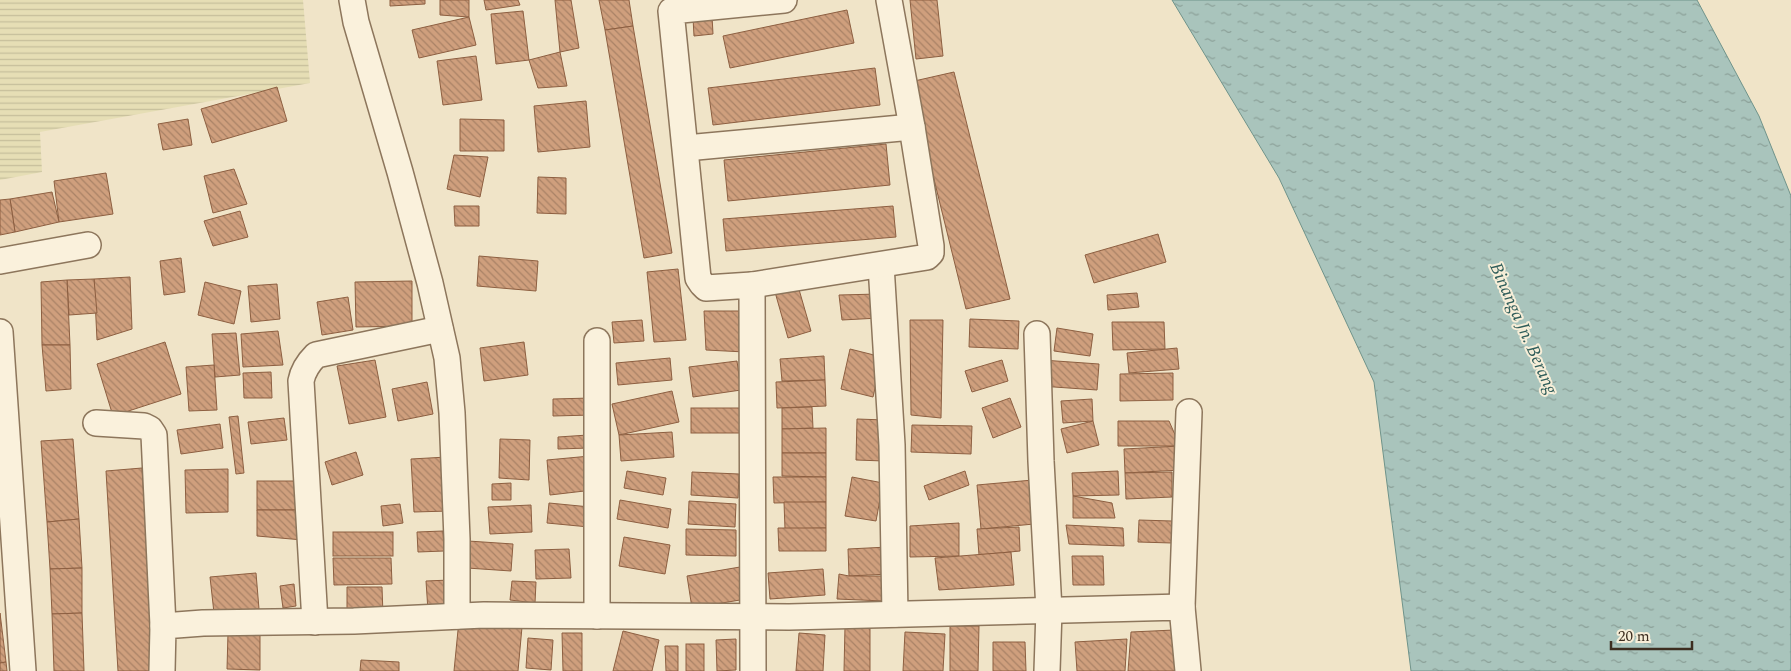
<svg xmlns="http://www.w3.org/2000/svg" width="1791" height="671" viewBox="0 0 1791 671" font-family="Spectral,serif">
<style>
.farmland{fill:url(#farmland-rules)}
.water{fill:url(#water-ripples);stroke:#6f938a}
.building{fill:url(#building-back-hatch);stroke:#8d5f41}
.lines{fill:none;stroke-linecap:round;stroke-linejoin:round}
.minor-casing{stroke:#8d765c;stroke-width:28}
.minor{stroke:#faf1dc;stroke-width:25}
.labels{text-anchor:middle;stroke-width:4;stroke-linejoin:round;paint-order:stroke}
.water-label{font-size:18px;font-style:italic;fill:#2f5d5a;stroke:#f7eed8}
</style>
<defs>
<pattern id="farmland-rules" width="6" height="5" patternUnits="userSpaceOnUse" patternTransform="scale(1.25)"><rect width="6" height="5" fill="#e6deb5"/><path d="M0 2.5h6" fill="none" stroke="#c6bf9b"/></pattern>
<pattern id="water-ripples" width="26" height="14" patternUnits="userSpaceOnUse" patternTransform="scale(1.25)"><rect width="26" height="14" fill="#a9c4bc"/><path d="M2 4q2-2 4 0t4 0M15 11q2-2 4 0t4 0" fill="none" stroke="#8ba098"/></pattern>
<pattern id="building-back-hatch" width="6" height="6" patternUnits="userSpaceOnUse" patternTransform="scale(1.25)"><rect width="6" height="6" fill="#cf9f7d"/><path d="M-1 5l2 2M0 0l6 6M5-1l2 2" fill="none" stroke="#a98266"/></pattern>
</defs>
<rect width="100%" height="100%" fill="#f0e4c8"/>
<path class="farmland" d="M0,0H303L310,83L40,132L42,172L0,180Z"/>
<path class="water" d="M1172,0H1697L1759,116L1791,196V671H1411L1374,382L1279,178Z"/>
<g class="building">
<path d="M390,0H425V4L390,6Z"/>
<path d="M440,0H469V17L440,15Z"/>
<path d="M484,0H518L520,5L486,10Z"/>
<path d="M555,0H571L579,48L560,52Z"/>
<path d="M599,0H629L633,26L605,30Z"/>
<path d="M910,0H937L943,56L916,59Z"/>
<path d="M847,10L854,43L730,68L723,36Z"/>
<path d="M523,11L529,60L496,64L491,14Z"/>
<path d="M712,16L713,34L694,36L693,18Z"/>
<path d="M469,17L476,45L419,58L412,30Z"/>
<path d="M633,26L672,253L644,258L605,30Z"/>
<path d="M560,52L567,86L538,88L529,60Z"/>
<path d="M476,56L482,100L443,105L437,61Z"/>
<path d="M875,68L880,105L713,125L708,88Z"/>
<path d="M954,72L1010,299L966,309L910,82Z"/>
<path d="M277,87L287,121L212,143L201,109Z"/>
<path d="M586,101L590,147L538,152L534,106Z"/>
<path d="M188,119L192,145L163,150L158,124Z"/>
<path d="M460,119L504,120V151H460Z"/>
<path d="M886,144L890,185L728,201L724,160Z"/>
<path d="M454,155L488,157L480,197L447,189Z"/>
<path d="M234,169L247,204L213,213L204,176Z"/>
<path d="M106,173L113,214L59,222L54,181Z"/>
<path d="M538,177L566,178V214L537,213Z"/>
<path d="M52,192L59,222L15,232L10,199Z"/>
<path d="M10,199L15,232L0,235V200Z"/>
<path d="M454,206H479V226H455Z"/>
<path d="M893,206L896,237L726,251L723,219Z"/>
<path d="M240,211L248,237L213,246L204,221Z"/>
<path d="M1158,234L1166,262L1094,283L1085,255Z"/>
<path d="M479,256L538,261L536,291L477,286Z"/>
<path d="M181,258L185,292L164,295L160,261Z"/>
<path d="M678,269L686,340L654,342L647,272Z"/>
<path d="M130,277L132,329L97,340L94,279Z"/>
<path d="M94,279L97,313L69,315L67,280Z"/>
<path d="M67,280L70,345H42L41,282Z"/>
<path d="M412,281V326L356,327L355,282Z"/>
<path d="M205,282L241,291L234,324L198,315Z"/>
<path d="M277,284L280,319L251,322L248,286Z"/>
<path d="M798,286L811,331L788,338L775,292Z"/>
<path d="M1137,293L1139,307L1108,310L1107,295Z"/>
<path d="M878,294L879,318L842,320L839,295Z"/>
<path d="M348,297L353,330L322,335L317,302Z"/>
<path d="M704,311H744L745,352L706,350Z"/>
<path d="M970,319L1019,321L1018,349L969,347Z"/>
<path d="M642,320L644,341L614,343L612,322Z"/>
<path d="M910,320H943L941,418L911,415Z"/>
<path d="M1112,322H1164L1165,349L1113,350Z"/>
<path d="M1057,328L1093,334L1090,356L1054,351Z"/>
<path d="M278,331L283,365L243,367L241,334Z"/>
<path d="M236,333L240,375L215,377L212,334Z"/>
<path d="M165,342L181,394L113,416L97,364Z"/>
<path d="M524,342L528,375L484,381L480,348Z"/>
<path d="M42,345H70L71,389L46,391Z"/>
<path d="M1177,348L1179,369L1129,373L1127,353Z"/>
<path d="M850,349L882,357L873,397L841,389Z"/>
<path d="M824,356L825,380L782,381L780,359Z"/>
<path d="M670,358L672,380L618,385L616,363Z"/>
<path d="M375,360L386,417L349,424L337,366Z"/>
<path d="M1002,360L1008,381L972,392L965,371Z"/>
<path d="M1042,360L1099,364L1097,390L1040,386Z"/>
<path d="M737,361L741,390L693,397L689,367Z"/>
<path d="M214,365L217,410L189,411L186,367Z"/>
<path d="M271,372L272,398H244L243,373Z"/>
<path d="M1173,373V400L1120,401V374Z"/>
<path d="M825,380L826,406L777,408L776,382Z"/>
<path d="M427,382L433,414L398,421L392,389Z"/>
<path d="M672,391L679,422L619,435L612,404Z"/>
<path d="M591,398L592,415L553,416V399Z"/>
<path d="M1010,398L1021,427L993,438L982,408Z"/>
<path d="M1092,399L1093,421L1063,423L1061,401Z"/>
<path d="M812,407L813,428L782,429V408Z"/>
<rect x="691" y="408" width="56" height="25"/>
<path d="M238,416L244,473L236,474L229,417Z"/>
<path d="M284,418L287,440L251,444L248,422Z"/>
<path d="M857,419L885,420L884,461L856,460Z"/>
<path d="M1093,421L1099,445L1067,453L1061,429Z"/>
<path d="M1118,421H1169L1180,446H1118Z"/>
<path d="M220,424L223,448L181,454L177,430Z"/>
<path d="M912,425L972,426L971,454L911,452Z"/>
<path d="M826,428V453H782V429Z"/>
<path d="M672,432L674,457L621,461L619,435Z"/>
<path d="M588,435L589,448L558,449V437Z"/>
<path d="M73,439L79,519L47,522L41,441Z"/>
<path d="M500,439L530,440L529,480L499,478Z"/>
<path d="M1180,446L1181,470L1125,473L1124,449Z"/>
<path d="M356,452L363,475L332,485L325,462Z"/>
<path d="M782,453H826V477L782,476Z"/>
<path d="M590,456L593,490L550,495L547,460Z"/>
<path d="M447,457L449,511L414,512L411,459Z"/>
<path d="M142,468L155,671H118L106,471Z"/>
<path d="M228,469V512L186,513L185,470Z"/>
<path d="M627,471L666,478L663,495L624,488Z"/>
<path d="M965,471L969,485L929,500L924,486Z"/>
<path d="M1118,471L1119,495L1073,496L1072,473Z"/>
<path d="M692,472L739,474L738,498L691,495Z"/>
<path d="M1172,472V497L1126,499L1125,473Z"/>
<path d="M773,477H826V502L774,503Z"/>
<path d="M852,477L883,483L876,521L845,516Z"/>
<path d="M1033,480L1034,524L981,529L977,485Z"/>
<rect x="257" y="481" width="45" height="29"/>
<path d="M511,483V500H492V484Z"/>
<path d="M1073,496L1112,503L1115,518H1073Z"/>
<path d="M620,500L671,509L668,528L617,519Z"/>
<path d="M689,501L736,504L735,527L688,524Z"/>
<path d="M784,502H826V528L785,529Z"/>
<path d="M549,503L590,507L589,527L547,523Z"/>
<path d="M400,504L403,523L383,526L381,506Z"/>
<path d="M531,505L532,532L490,534L488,507Z"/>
<path d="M257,510H302L303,540L257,536Z"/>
<path d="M79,519L82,568L50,569L47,522Z"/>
<path d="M1139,520L1172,521V543L1138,542Z"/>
<path d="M959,523V556L910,557V526Z"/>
<path d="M1066,525L1123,528L1124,546L1069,544Z"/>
<path d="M1019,527L1020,551L979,555L977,529Z"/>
<path d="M778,528H826V551H779Z"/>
<path d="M686,529L736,530V556L686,555Z"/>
<path d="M443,531L444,551L418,552L417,532Z"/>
<rect x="333" y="532" width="60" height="24"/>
<path d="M624,537L670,545L665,574L619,566Z"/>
<path d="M468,541L513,544L511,571L467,568Z"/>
<path d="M888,547L889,574L849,576L848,549Z"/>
<path d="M569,549L571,578L536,579L535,550Z"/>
<path d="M1011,552L1014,585L939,590L935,558Z"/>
<path d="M1072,556H1103L1104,585H1073Z"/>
<path d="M333,558H391L392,584L334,585Z"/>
<path d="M740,567L746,599L692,608L687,576Z"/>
<path d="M82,568V613L52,614L50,569Z"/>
<path d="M823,569L825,595L770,599L768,573Z"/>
<path d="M256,573L259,609L214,613L210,577Z"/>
<path d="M839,574L849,576H885L884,601L837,599Z"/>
<path d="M450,580L452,609L428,611L426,581Z"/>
<path d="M512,581L536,582L535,603L510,600Z"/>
<path d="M294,584L296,606L283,608L280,586Z"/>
<path d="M347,587H382L383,615L347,616Z"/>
<path d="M0,613L6,662L0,663Z"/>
<path d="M82,613L84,671H54L52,614Z"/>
<path d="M459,620L522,627L518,671H454Z"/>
<path d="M845,626L870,627V671H844Z"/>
<path d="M950,626H979L978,671H950Z"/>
<path d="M1174,630L1176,671H1128L1131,632Z"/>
<path d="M623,631L659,640L652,671H613Z"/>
<path d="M905,632L945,634L943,671H903Z"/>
<path d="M228,633L260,634V670L227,669Z"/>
<path d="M562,633H582V671H563Z"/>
<path d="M799,633L825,635L823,671H796Z"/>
<path d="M528,638L553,640L551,670L526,668Z"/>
<path d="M736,639V670L717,671L716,640Z"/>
<path d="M1127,639L1125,671H1077L1075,642Z"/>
<path d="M993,642H1025L1026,671H993Z"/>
<rect x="686" y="644" width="18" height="27"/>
<path d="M665,646H678V671H666Z"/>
<path d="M361,660L399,662V671H360Z"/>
<path d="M6,662L7,671H0V663Z"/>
</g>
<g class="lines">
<defs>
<g id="minor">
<path d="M352,0L356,22L400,172L430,283L447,358L452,413L457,539V616"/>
<path d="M686,148L912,127"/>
<path d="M0,261L88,245"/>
<path d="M881,265L892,445L895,614"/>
<path d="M752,285L927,257L931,253V246L912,127L889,0"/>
<path d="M0,332L23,671"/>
<path d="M1037,334L1041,461L1049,610L1047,671"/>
<path d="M597,341V616"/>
<path d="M96,423L144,426L150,429L154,435L163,626"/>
<path d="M1182,607L1189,412"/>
<path d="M315,622L301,381C303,370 308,363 316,355L440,329"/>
<path d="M162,671L163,626L203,623L354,621L484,615L789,617L1182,607L1188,671"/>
<path d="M753,671L752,285L706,288L702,284L698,278L671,11L784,0"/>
</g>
</defs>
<use href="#minor" class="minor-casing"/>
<use href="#minor" class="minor"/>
</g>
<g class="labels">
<g class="water-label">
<text transform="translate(1524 328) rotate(66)" y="6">Binanga Jn. Berang</text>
</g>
</g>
<path d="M1611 641v8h81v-8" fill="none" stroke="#3d2e20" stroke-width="2.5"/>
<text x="1618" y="641" font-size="15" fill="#3d2e20" stroke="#f7eed8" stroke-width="4" paint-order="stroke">20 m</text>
</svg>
